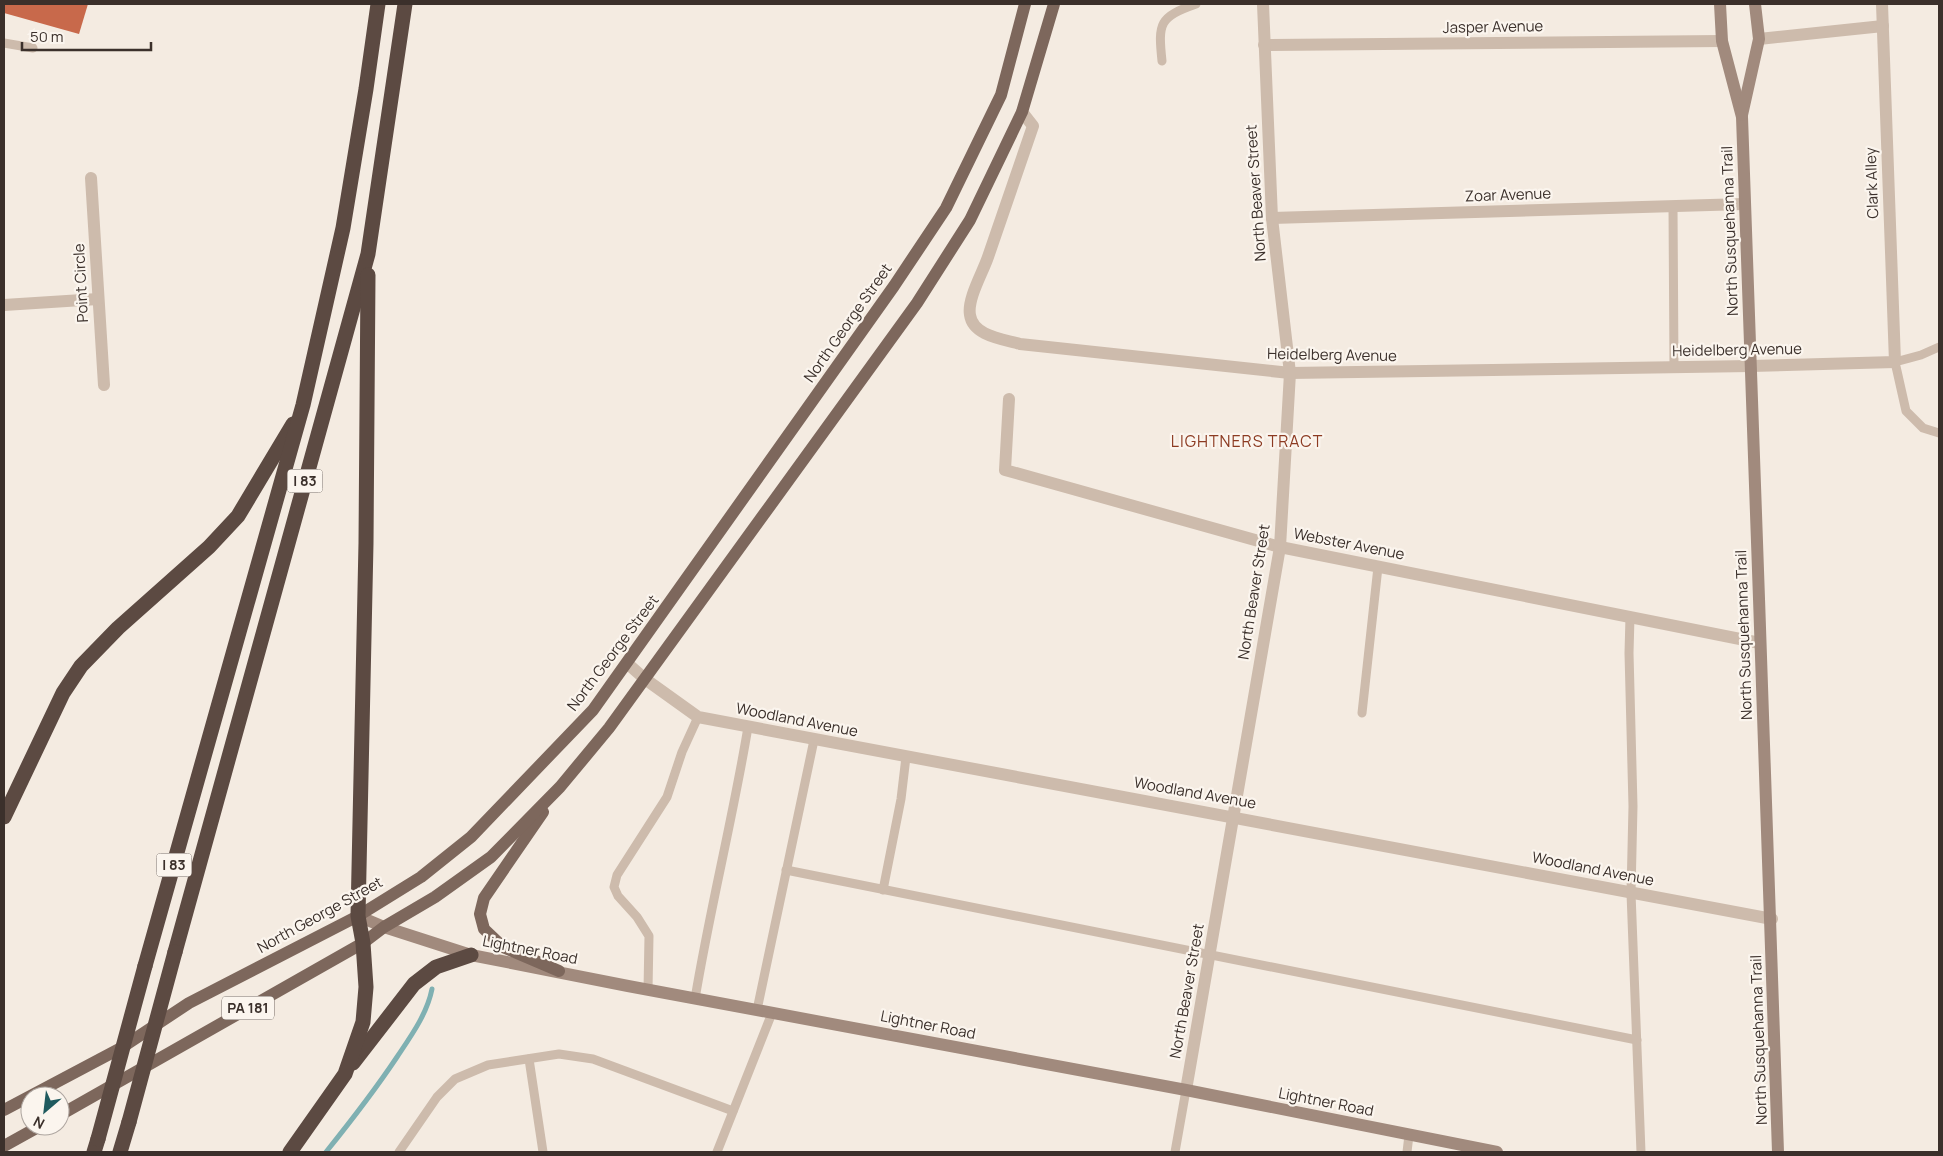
<svg xmlns="http://www.w3.org/2000/svg" width="1943" height="1156" viewBox="0 0 1943 1156" font-family="Manrope,sans-serif">
<style>
.lines{fill:none;stroke-linecap:round;stroke-linejoin:round}
.stream{stroke:#7fb0b2;stroke-width:5}
.building{fill:#c8694b}
.lane{stroke:#cdbbac;stroke-width:9}
.street{stroke:#cdbbac;stroke-width:12}
.secondary{stroke:#a18a7d;stroke-width:12}
.primary{stroke:#7d675c;stroke-width:12}
.highway{stroke:#5c4a42;stroke-width:15}
.highway-bridge{stroke:#5c4a42;stroke-width:15}
.labels{text-anchor:middle;stroke-width:4.5;stroke-linejoin:round;paint-order:stroke}
.shield{fill:#fbf5ee;stroke:#756b66;stroke-width:1}
.shield-label{font-size:14px;font-weight:bold;fill:#3b302b}
.street-label{font-size:15px;fill:#3b302b;stroke:#fbf5ee}
.neighbourhood-label{font-size:16px;letter-spacing:1px;fill:#8c3b22;stroke:#fbf5ee}
</style>
<rect width="100%" height="100%" fill="#f4ebe1"/>
<g class="lines">
<path class="stream" d="M326,1152C351,1121 375,1090 397,1057C411,1036 427,1014 432,989"/>
</g>
<path class="building" d="M4,4H88L79,34L4,13Z"/>
<g class="lines">
<g class="lane">
<path d="M4,43L33,48"/>
<path d="M1162,61C1158,23 1159,17 1196,4"/>
<path d="M1673,206L1674,367"/>
<path d="M1939,347L1921,355L1895,362L1906,411L1923,428L1939,433"/>
<path d="M1630,617L1629,653L1633,806L1631,893L1641,1152"/>
<path d="M1362,713L1378,567"/>
<path d="M786,870L1637,1040"/>
<path d="M883,890L901,799L906,757"/>
<path d="M648,990L649,936L637,917L618,896L614,887L617,875L667,797L682,752L698,717"/>
<path d="M695,999C710,908 733,818 748,727"/>
<path d="M757,1010L814,740"/>
<path d="M529,1059L543,1152"/>
<path d="M399,1152L437,1097L455,1079L488,1065L559,1054L593,1059L733,1111"/>
<path d="M717,1152L772,1013"/>
<path d="M1175,1152L1186,1090"/>
<path d="M1407,1152L1409,1135"/>
</g>
<g class="street">
<path d="M1759,39L1883,26"/>
<path d="M1264,45L1722,41"/>
<path d="M1022,112L1033,126C1018,169 1003,213 988,257C983,272 967,299 970,315C973,336 1003,339 1020,344L1290,373L1751,366L1895,362L1882,4"/>
<path d="M91,178L104,385"/>
<path d="M1272,218L1744,204"/>
<path d="M4,305L98,299"/>
<path d="M1009,399L1005,470L1280,547L1760,643"/>
<path d="M628,664L645,679L698,717L1772,919"/>
<path d="M1186,1090L1280,547L1290,373L1272,218L1263,4"/>
</g>
<g class="secondary">
<path d="M1720,4L1722,41L1742,117C1752,462 1769,807 1778,1152"/>
<path d="M1742,115L1759,39L1755,4"/>
<path d="M358,916L384,927L471,955L628,986L1186,1090L1497,1152"/>
</g>
<g class="primary">
<path d="M543,812L484,898L480,914L484,929L503,947L559,971"/>
<path d="M4,1110L121,1048L189,1003L358,916L421,877L471,837L593,710L894,286L946,208L1001,95L1025,4"/>
<path d="M60,1115L363,943L384,927L435,897L491,857L560,787L609,728L917,303L970,220L1022,112L1054,4"/>
<path d="M4,1146L40,1126"/>
</g>
<g class="highway">
<path d="M4,817L63,693L81,666L118,628L209,547L238,516L293,424"/>
<path d="M175,952L368,254L405,4"/>
<path d="M145,966L303,405L343,228L366,89L378,4"/>
<path d="M353,1063L414,984L436,967L471,955"/>
<path d="M94,1152L98,1139"/>
<path d="M120,1152L129,1122"/>
<path d="M290,1152L345,1074L363,1022L366,987L363,943L358,916L366,543L368,275"/>
</g>
<g class="highway-bridge">
<path d="M129,1122L175,952"/>
<path d="M98,1139L145,966"/>
</g>
</g>
<g class="labels">
<g class="shield">
<rect x="287.5" y="469.5" width="35" height="23" rx="4"/>
<rect x="156.5" y="853.5" width="35" height="23" rx="4"/>
<rect x="222" y="996.5" width="52" height="23" rx="4"/>
</g>
<g class="shield-label">
<text x="305" y="486">I 83</text>
<text x="174" y="870">I 83</text>
<text x="248" y="1013">PA 181</text>
</g>
<g class="street-label">
<text transform="translate(1493 27) rotate(-1)" y="5">Jasper Avenue</text>
<text transform="translate(1872 183) rotate(-92)" y="5">Clark Alley</text>
<text transform="translate(1256 193) rotate(-94)" y="5">North Beaver Street</text>
<text transform="translate(1508 195) rotate(-2)" y="5">Zoar Avenue</text>
<text transform="translate(1730 231) rotate(-92)" y="5">North Susquehanna Trail</text>
<text transform="translate(81 283) rotate(-93)" y="5">Point Circle</text>
<text transform="translate(848 323) rotate(-55)" y="5">North George Street</text>
<text transform="translate(1737 350) rotate(-1)" y="5">Heidelberg Avenue</text>
<text transform="translate(1332 355) rotate(1)" y="5">Heidelberg Avenue</text>
<text transform="translate(1349 544) rotate(11)" y="5">Webster Avenue</text>
<text transform="translate(1254 592) rotate(-81)" y="5">North Beaver Street</text>
<text transform="translate(1744 635) rotate(-92)" y="5">North Susquehanna Trail</text>
<text transform="translate(613 653) rotate(-53)" y="5">North George Street</text>
<text transform="translate(797 720) rotate(11)" y="5">Woodland Avenue</text>
<text transform="translate(1195 793) rotate(10)" y="5">Woodland Avenue</text>
<text transform="translate(1593 869) rotate(11)" y="5">Woodland Avenue</text>
<text transform="translate(320 915) rotate(-29)" y="5">North George Street</text>
<text transform="translate(530 950) rotate(11)" y="5">Lightner Road</text>
<text transform="translate(1187 991) rotate(-80)" y="5">North Beaver Street</text>
<text transform="translate(928 1025) rotate(11)" y="5">Lightner Road</text>
<text transform="translate(1759 1040) rotate(-92)" y="5">North Susquehanna Trail</text>
<text transform="translate(1326 1102) rotate(11)" y="5">Lightner Road</text>
</g>
<g class="neighbourhood-label">
<text x="1247" y="447">LIGHTNERS TRACT</text>
</g>
</g>
<rect width="1943" height="1156" fill="none" stroke="#3b302b" stroke-width="10"/>
<g transform="translate(45 1111) rotate(208)"><circle r="24" fill="#fbf5ee" stroke="#aea6a0"/>
<path d="M0-4L9 19L0 12L-9 19Z" fill="#1f5a5e"/>
<text y="-8" font-size="14" font-weight="bold" text-anchor="middle" fill="#3b302b">N</text>
</g>
<path d="M22 42v8h129v-8" fill="none" stroke="#3b302b" stroke-width="2.5"/>
<text x="30" y="42" font-size="15" fill="#3b302b" stroke="#fbf5ee" stroke-width="4" paint-order="stroke">50 m</text>
</svg>
